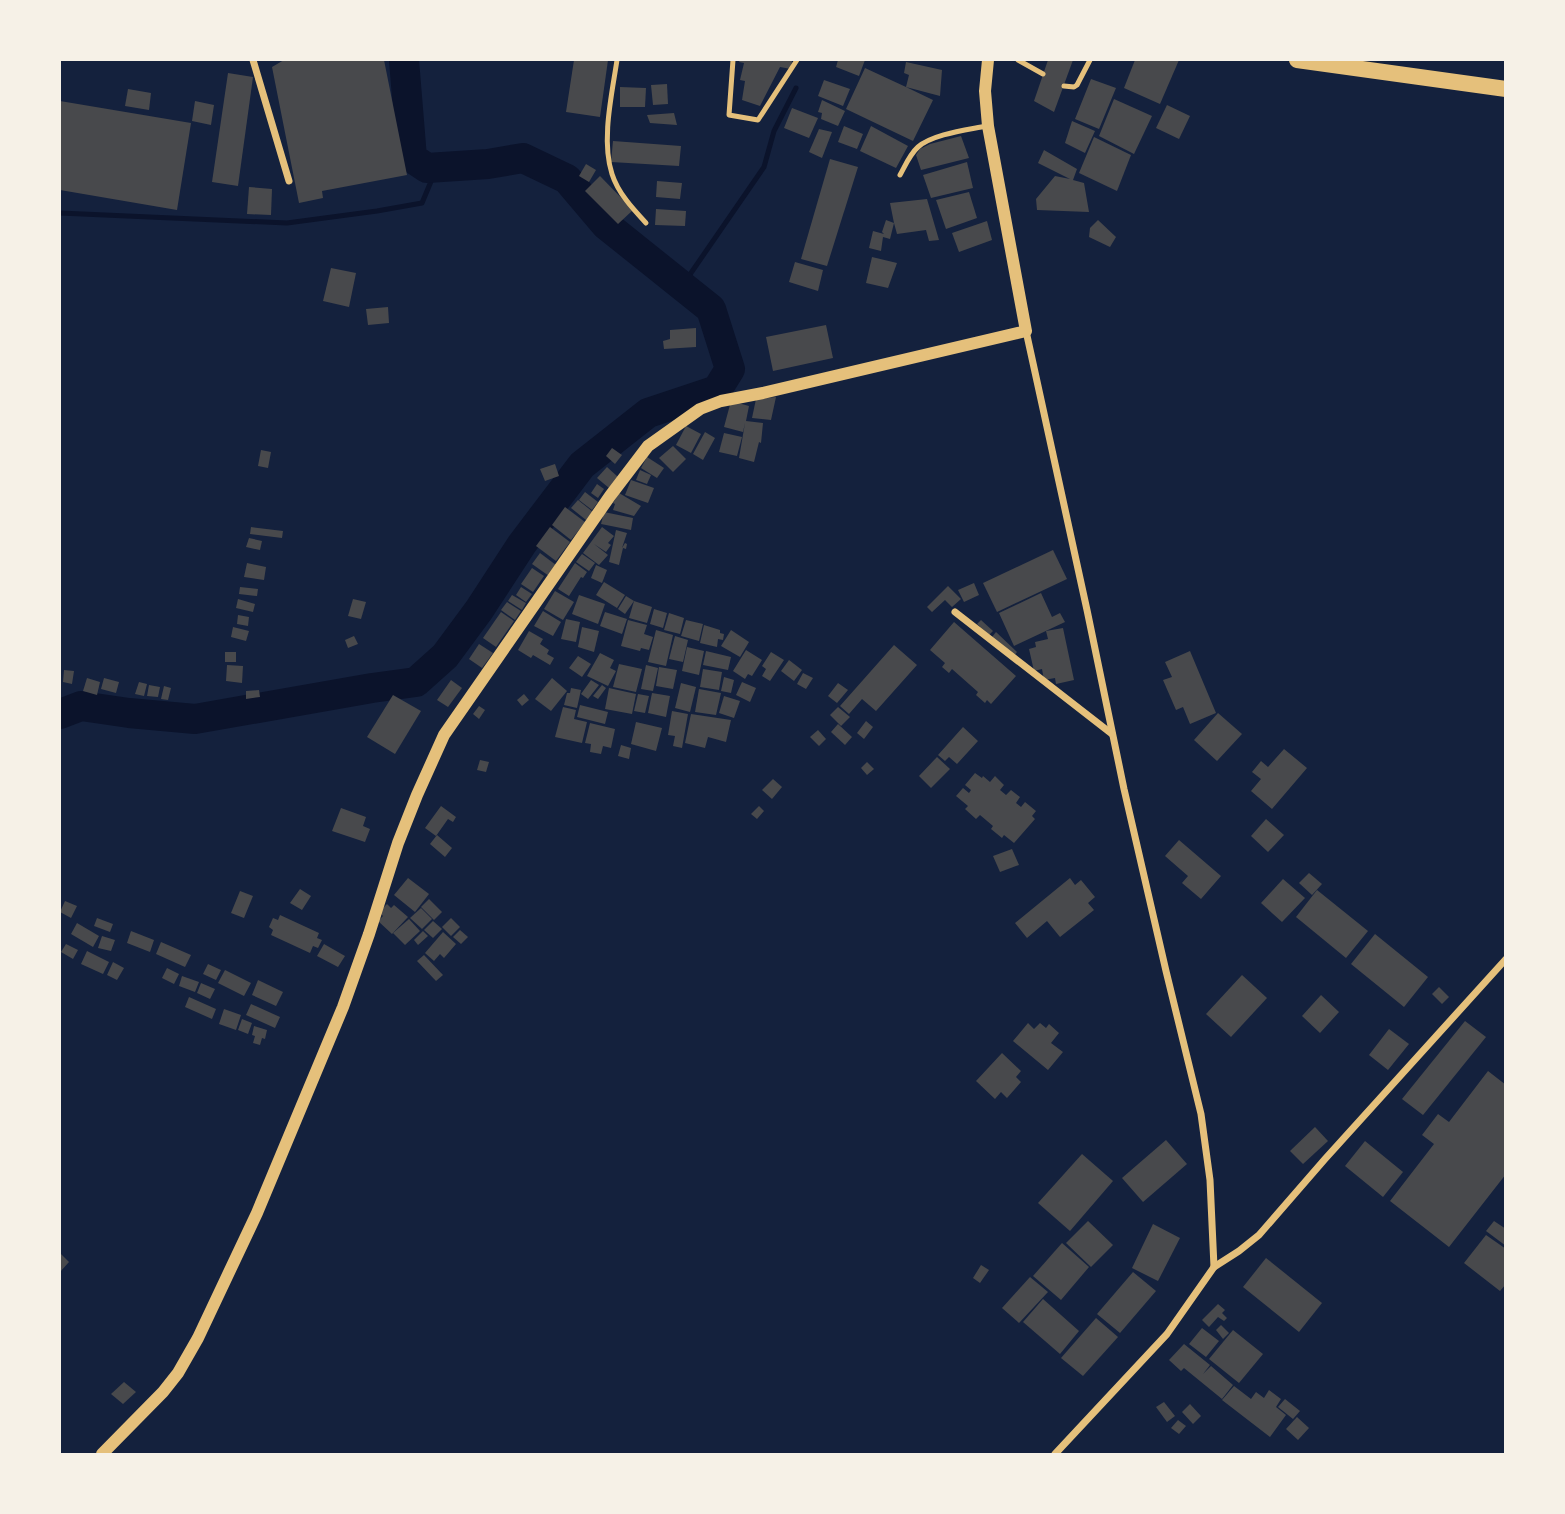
<svg xmlns="http://www.w3.org/2000/svg" width="1565" height="1514" viewBox="0 0 1565 1514" font-family="'Roboto Condensed',sans-serif">
<style>
.lines{fill:none;stroke-linecap:round;stroke-linejoin:round}
.stream{stroke:#0b132b;stroke-width:5}
.river{stroke:#0b132b;stroke-width:30}
.building{fill:#48494c}
.service{stroke:#e5c07b;stroke-width:5}
.minor{stroke:#e5c07b;stroke-width:7}
.tertiary{stroke:#e5c07b;stroke-width:12}
.trunk{stroke:#e5c07b;stroke-width:16}
</style>
<rect width="100%" height="100%" fill="#14213d"/>
<g class="lines">
<g class="stream">
<path d="M60,213L287,223L377,211L422,203L437,167"/>
<path d="M682,286L764,167L774,131L796,88"/>
</g>
<path class="river" d="M60,714L81,706L129,713L195,719L372,688L416,682L445,656L479,610L522,544L582,465L648,413L717,390L730,369L711,309L606,225L567,179L523,158L488,164L427,168L412,158L404,60"/>
</g>
<g class="building">
<path d="M284,60H384L407,175L322,191L323,198L299,203L272,67Z"/>
<path d="M574,60H608L600,117L566,112Z"/>
<path d="M740,60H792L791,69L780,67L760,106L742,100L745,81L740,80L744,63L739,62Z"/>
<path d="M838,60H865L859,76L836,67Z"/>
<path d="M1048,60H1073L1054,112L1034,101Z"/>
<path d="M1135,60H1179L1160,104L1124,88Z"/>
<path d="M906,62L942,70L940,96L906,87L933,100L913,141L846,109L865,68L906,87L909,75L904,73Z"/>
<path d="M228,73L253,77L238,186L212,182Z"/>
<path d="M1091,79L1116,88L1099,129L1075,119Z"/>
<path d="M824,80L850,89L843,106L818,96Z"/>
<path d="M667,84L668,104L653,105L651,85Z"/>
<path d="M620,87L646,88L645,107H620Z"/>
<path d="M128,89L151,93L149,110L125,106Z"/>
<path d="M1114,99L1152,116L1134,154L1099,136Z"/>
<path d="M822,100L845,111L838,126L821,119L822,113L818,112Z"/>
<path d="M60,101L191,123L177,210L60,190Z"/>
<path d="M195,101L214,105L211,125L192,121Z"/>
<path d="M1167,105L1190,116L1179,139L1156,128Z"/>
<path d="M792,108L818,118L809,138L784,128Z"/>
<path d="M674,113L677,125L650,123L647,115Z"/>
<path d="M1072,121L1095,131L1085,153L1065,143Z"/>
<path d="M844,126L863,134L857,149L838,142Z"/>
<path d="M871,126L908,146L896,168L860,151Z"/>
<path d="M819,129L832,132L822,158L809,152Z"/>
<path d="M961,136L969,158L921,170L916,155L920,149L930,144Z"/>
<path d="M1094,137L1131,155L1117,191L1079,173Z"/>
<path d="M613,141L681,146L679,166L611,162Z"/>
<path d="M1044,150L1077,169L1073,180L1084,183L1089,212L1037,210L1036,199L1055,176L1070,179L1038,163Z"/>
<path d="M830,159L858,167L827,266L801,259Z"/>
<path d="M967,162L973,188L931,198L923,175Z"/>
<path d="M586,164L596,170L589,182L579,176Z"/>
<path d="M600,176L633,210L618,224L585,191Z"/>
<path d="M657,181L682,183L680,199L656,197Z"/>
<path d="M249,187L272,189L271,215L247,214Z"/>
<path d="M969,192L977,218L946,229L936,200Z"/>
<path d="M927,199L939,240L929,241L926,230L897,234L894,223L890,239L883,237L881,251L869,248L873,231L884,234L882,232L886,220L894,223L890,203Z"/>
<path d="M656,209L686,211L685,226L655,225Z"/>
<path d="M1098,220L1116,237L1110,247L1089,237L1090,228Z"/>
<path d="M987,221L992,240L959,252L952,233Z"/>
<path d="M872,257L897,263L888,288L866,283Z"/>
<path d="M795,262L823,270L818,291L789,282Z"/>
<path d="M331,268L356,273L349,307L323,301Z"/>
<path d="M388,307L389,323L368,325L366,309Z"/>
<path d="M826,325L833,358L773,371L766,337Z"/>
<path d="M696,328V347L664,349L663,341L670,339V330Z"/>
<path d="M776,397L771,420L752,418L756,399Z"/>
<path d="M731,401L749,406L746,421L763,423L761,443L759,442L754,462L739,458L745,423L743,432L724,427Z"/>
<path d="M686,426L701,434L691,453L676,445Z"/>
<path d="M705,432L715,438L703,460L693,454Z"/>
<path d="M724,433L742,437L737,456L719,452Z"/>
<path d="M673,446L686,459L673,472L659,458Z"/>
<path d="M612,448L622,455L615,464L606,456Z"/>
<path d="M261,450L271,452L268,468L258,466Z"/>
<path d="M647,457L664,468L657,478L641,468Z"/>
<path d="M555,464L559,476L545,481L540,469Z"/>
<path d="M607,467L618,477L609,488L597,478Z"/>
<path d="M640,470L651,475L647,484L636,480Z"/>
<path d="M631,480L654,488L648,503L625,495Z"/>
<path d="M597,484L604,489L598,498L591,493Z"/>
<path d="M585,492L598,502L592,510L579,500Z"/>
<path d="M619,493L641,506L634,516L613,510L615,504L613,503Z"/>
<path d="M578,500L593,512L586,520L571,508Z"/>
<path d="M565,507L585,522L571,540L552,525Z"/>
<path d="M604,512L633,518L631,530L601,524Z"/>
<path d="M251,527L283,531L282,538L250,534Z"/>
<path d="M550,527L570,542L556,561L536,546Z"/>
<path d="M602,527L614,536L608,543L611,545L606,552L594,544L608,555L599,565L583,553Z"/>
<path d="M616,530L627,533L622,548L625,543L627,544L626,549L623,548L619,565L609,562Z"/>
<path d="M249,538L262,541L260,550L246,547Z"/>
<path d="M1053,550L1067,579L997,612L983,583Z"/>
<path d="M540,553L556,565L549,576L532,564Z"/>
<path d="M582,554L595,563L589,571L576,562Z"/>
<path d="M247,563L266,567L264,580L244,577Z"/>
<path d="M575,563L587,572L583,578L581,577L569,596L558,589Z"/>
<path d="M596,565L607,570L602,583L591,578Z"/>
<path d="M532,568L544,576L533,592L521,584Z"/>
<path d="M604,582L625,595L617,608L596,595Z"/>
<path d="M974,583L979,595L964,602L958,590Z"/>
<path d="M948,586L961,599L952,607L945,600L932,612L927,607Z"/>
<path d="M240,587L258,589L257,596L239,594Z"/>
<path d="M521,587L532,594L526,602L516,595Z"/>
<path d="M555,591L574,602L563,620L544,609Z"/>
<path d="M1041,593L1052,617L1060,613L1065,622L1014,646L999,613Z"/>
<path d="M512,595L526,603L522,610L508,601Z"/>
<path d="M579,595L605,604L598,624L572,614Z"/>
<path d="M626,596L634,601L625,614L618,609Z"/>
<path d="M238,599L255,604L253,612L236,608Z"/>
<path d="M353,599L366,602L361,619L348,616Z"/>
<path d="M634,601L652,607L647,623L629,618Z"/>
<path d="M507,602L521,611L515,620L501,610Z"/>
<path d="M654,609L667,613L663,628L650,624Z"/>
<path d="M543,611L561,622L553,636L534,626Z"/>
<path d="M501,612L514,621L496,647L483,638Z"/>
<path d="M605,612L627,619L622,634L600,626Z"/>
<path d="M669,613L684,618L680,634L664,630Z"/>
<path d="M238,615L249,617L248,626L237,624Z"/>
<path d="M566,619L580,622L576,642L561,639Z"/>
<path d="M628,620L647,625L644,634L653,637L649,650L641,648L640,651L621,646Z"/>
<path d="M686,620L703,624L699,641L681,636Z"/>
<path d="M981,620L993,631L989,635L977,624Z"/>
<path d="M954,622L1016,676L991,704L987,700L985,703L976,695L978,692L952,669L949,673L942,667L945,663L930,650Z"/>
<path d="M704,625L720,630V633L724,634L723,640L718,639L717,647L700,643Z"/>
<path d="M233,627L249,631L246,641L231,637Z"/>
<path d="M582,627L599,631L594,652L578,647Z"/>
<path d="M1063,628L1074,680L1056,684L1055,678L1044,680L1042,669L1034,671L1029,649L1036,647L1035,642L1048,639L1046,631Z"/>
<path d="M656,630L673,635L666,666L648,662Z"/>
<path d="M731,630L749,642L740,657L721,646Z"/>
<path d="M529,631L543,639L540,644L549,650L547,654L554,658L550,665L533,655L531,658L518,650Z"/>
<path d="M996,632L1017,652L1014,656L992,637Z"/>
<path d="M354,636L358,644L348,648L345,640Z"/>
<path d="M675,636L688,640L683,662L669,659Z"/>
<path d="M479,644L493,653L482,668L469,659Z"/>
<path d="M894,645L917,665L876,711L862,699L849,714L840,706Z"/>
<path d="M687,647L704,651L699,675L682,671Z"/>
<path d="M746,650L762,660L752,676L748,674L745,679L733,671Z"/>
<path d="M706,651L731,657L728,670L703,665Z"/>
<path d="M1190,651L1216,713L1190,724L1183,707L1176,710L1163,680L1172,677L1165,662Z"/>
<rect x="225" y="652" width="11" height="10"/>
<path d="M771,652L784,660L770,681L762,676L766,669L762,666Z"/>
<path d="M600,653L614,660L610,668L616,671L608,686L587,676Z"/>
<path d="M578,656L591,664L582,677L569,668Z"/>
<path d="M789,660L802,670L794,681L781,671Z"/>
<path d="M619,664L642,669L636,692L613,687Z"/>
<path d="M227,665L243,666L242,683L226,681Z"/>
<path d="M646,665L658,668L653,691L641,689Z"/>
<path d="M659,667L677,670L673,689L656,686Z"/>
<path d="M703,669L722,672L719,690L700,687Z"/>
<path d="M64,670L74,671L72,684L63,682Z"/>
<path d="M803,673L813,678L806,689L797,684Z"/>
<path d="M724,677L734,680L731,693L721,691Z"/>
<path d="M87,678L100,682L97,695L83,691Z"/>
<path d="M104,678L119,682L116,693L101,689Z"/>
<path d="M552,678L567,691L551,711L535,699Z"/>
<path d="M451,680L462,688L448,707L437,700Z"/>
<path d="M591,680L599,685L588,699L581,694Z"/>
<path d="M139,682L147,684L144,696L135,694Z"/>
<path d="M742,682L756,688L750,702L736,695Z"/>
<path d="M681,683L696,687L690,712L675,708Z"/>
<path d="M838,683L848,690L837,703L828,696Z"/>
<path d="M149,685L160,687L158,697L147,696Z"/>
<path d="M602,685L606,688L598,699L593,696Z"/>
<path d="M164,686L171,688L168,700L161,699Z"/>
<path d="M571,688L581,690L577,708L564,705L567,693H570Z"/>
<path d="M609,688L636,694L632,714L605,709Z"/>
<path d="M699,689L721,693L716,715L695,712Z"/>
<path d="M259,690L260,697L246,699V691Z"/>
<path d="M652,693L670,696L666,717L648,713Z"/>
<path d="M524,694L529,700L522,706L517,700Z"/>
<path d="M638,694L649,696L645,713L634,711Z"/>
<path d="M393,695L421,711L395,754L367,737Z"/>
<path d="M724,696L740,701L734,718L719,713Z"/>
<path d="M580,705L608,712L605,724L577,717Z"/>
<path d="M479,706L485,710L479,719L473,714Z"/>
<path d="M563,707L576,710L574,719L587,722L582,743L555,737Z"/>
<path d="M838,707L850,717L841,726L830,715Z"/>
<path d="M672,711L688,714L682,748L673,746L675,736L668,735Z"/>
<path d="M1218,713L1242,734L1217,761L1194,740Z"/>
<path d="M691,714L731,720L726,742L708,737L705,748L685,743Z"/>
<path d="M866,721L873,727L864,739L857,733Z"/>
<path d="M636,722L662,728L656,751L631,744Z"/>
<path d="M590,723L615,729L611,748L603,746L601,754L590,752L591,744L585,743Z"/>
<path d="M838,724L852,737L845,745L831,732Z"/>
<path d="M963,727L978,741L957,764L949,757L945,761L938,755Z"/>
<path d="M818,730L826,739L819,746L810,737Z"/>
<path d="M621,745L631,748L629,759L618,756Z"/>
<path d="M1284,749L1307,768L1272,809L1251,791L1261,779L1252,772L1261,761L1268,767Z"/>
<path d="M937,757L950,769L931,788L919,776Z"/>
<path d="M480,760L489,762L486,772L477,770Z"/>
<path d="M867,762L874,769L867,775L861,768Z"/>
<path d="M975,773L982,778L983,776L990,782L995,776L1004,785L1000,790L1006,795L1011,790L1020,797L1016,803L1021,807L1025,802L1036,811L1032,816L1035,819L1014,843L1004,835L1002,838L991,829L993,826L980,815L976,819L965,809L968,806L956,796L963,788L969,793L971,790L965,785Z"/>
<path d="M773,779L782,787L772,799L762,790Z"/>
<path d="M441,806L456,817L453,822L448,819L436,836L425,828Z"/>
<path d="M759,806L764,811L757,819L751,814Z"/>
<path d="M341,808L366,817L363,826L370,829L365,842L332,831Z"/>
<path d="M1266,819L1284,835L1268,852L1251,836Z"/>
<path d="M437,835L452,848L445,857L430,844Z"/>
<path d="M1179,840L1221,876L1201,899L1182,883L1188,876L1165,856Z"/>
<path d="M1012,849L1019,865L1000,872L993,856Z"/>
<path d="M1309,873L1322,884L1312,895L1299,883Z"/>
<path d="M408,878L429,894L415,912L394,895Z"/>
<path d="M1070,878L1075,885L1081,880L1095,897L1088,903L1094,910L1060,937L1047,921L1027,938L1015,923Z"/>
<path d="M1283,879L1305,898L1282,922L1261,903Z"/>
<path d="M300,889L311,896L302,910L290,903Z"/>
<path d="M1317,890L1368,931L1346,958L1296,917Z"/>
<path d="M240,891L253,896L244,918L231,913Z"/>
<path d="M429,899L442,912L434,920L421,907Z"/>
<path d="M65,901L77,906L71,918L60,912Z"/>
<path d="M387,904L391,908L394,905L408,917L392,934L378,921L383,916L379,912Z"/>
<path d="M421,908L432,919L422,929L410,918Z"/>
<path d="M280,915L319,933L317,938L322,940L318,948L313,946L310,953L271,935L273,930L269,927L273,918L278,920Z"/>
<path d="M97,918L113,924L110,932L94,926Z"/>
<path d="M451,918L460,927L451,936L442,927Z"/>
<path d="M409,919L420,931L405,945L393,933Z"/>
<path d="M433,921L442,929L433,938L424,930Z"/>
<path d="M77,923L99,936L93,947L71,934Z"/>
<path d="M460,930L468,937L461,944L453,937Z"/>
<path d="M131,931L154,940L150,952L127,943Z"/>
<path d="M423,931L428,936L418,945L414,940Z"/>
<path d="M443,932L456,944L444,958L440,954L434,961L425,953Z"/>
<path d="M1375,934L1428,977L1404,1007L1351,964Z"/>
<path d="M102,936L115,940L111,951L98,948Z"/>
<path d="M161,942L191,955L185,967L156,954Z"/>
<path d="M66,944L78,950L73,959L61,952Z"/>
<path d="M324,944L345,956L338,967L317,956Z"/>
<path d="M87,951L109,962L103,974L81,964Z"/>
<path d="M424,955L443,975L436,981L417,961Z"/>
<path d="M113,962L124,968L117,980L107,975Z"/>
<path d="M208,964L221,970L216,980L203,974Z"/>
<path d="M167,968L179,974L174,984L162,978Z"/>
<path d="M225,970L251,983L244,996L218,983Z"/>
<path d="M1242,975L1267,998L1231,1037L1206,1014Z"/>
<path d="M182,976L199,982L195,992L179,986Z"/>
<path d="M258,980L283,992L276,1006L252,995Z"/>
<path d="M201,983L215,989L210,999L197,993Z"/>
<path d="M1439,987L1449,997L1442,1004L1432,994Z"/>
<path d="M1321,995L1339,1012L1320,1033L1302,1016Z"/>
<path d="M189,997L216,1009L212,1019L185,1007Z"/>
<path d="M251,1004L280,1017L275,1028L246,1015Z"/>
<path d="M224,1009L241,1015L236,1030L219,1024Z"/>
<path d="M242,1019L252,1023L248,1034L238,1030Z"/>
<path d="M1465,1021L1486,1037L1423,1115L1402,1099Z"/>
<path d="M1028,1023L1034,1029L1040,1023L1046,1028L1049,1024L1059,1033L1051,1043L1063,1052L1048,1070L1013,1041Z"/>
<path d="M254,1026L267,1030L265,1039L262,1038L260,1045L253,1043L255,1036L252,1035Z"/>
<path d="M1389,1029L1409,1044L1388,1070L1369,1055Z"/>
<path d="M1002,1053L1021,1071L1016,1077L1021,1082L1007,1098L1001,1092L995,1099L976,1081Z"/>
<path d="M1488,1071L1506,1085V1174L1449,1247L1390,1201L1434,1144L1422,1135L1438,1114L1449,1122Z"/>
<path d="M1315,1127L1328,1141L1303,1164L1290,1151Z"/>
<path d="M1166,1140L1187,1164L1143,1202L1122,1178Z"/>
<path d="M1365,1141L1403,1172L1383,1197L1345,1166Z"/>
<path d="M1082,1154L1113,1181L1070,1231L1038,1203Z"/>
<path d="M1088,1221L1113,1245L1091,1267L1066,1243Z"/>
<path d="M1494,1221L1506,1229V1246L1486,1231Z"/>
<path d="M1153,1224L1180,1238L1158,1281L1132,1268Z"/>
<path d="M1486,1235L1506,1249V1284L1500,1291L1464,1263Z"/>
<path d="M1062,1243L1089,1267L1061,1300L1033,1276Z"/>
<path d="M60,1253L69,1262L60,1272Z"/>
<path d="M1266,1258L1322,1303L1299,1332L1243,1287Z"/>
<path d="M981,1265L989,1270L980,1283L973,1278Z"/>
<path d="M1133,1272L1156,1291L1120,1333L1097,1314Z"/>
<path d="M1030,1277L1048,1292L1019,1323L1002,1308Z"/>
<path d="M1043,1299L1079,1331L1060,1354L1023,1322Z"/>
<path d="M1218,1304L1225,1310L1222,1313L1227,1318L1224,1321L1218,1317L1209,1327L1202,1320Z"/>
<path d="M1096,1318L1118,1337L1083,1376L1061,1358Z"/>
<path d="M1221,1325L1229,1333L1223,1339L1216,1330Z"/>
<path d="M1202,1328L1219,1341L1206,1357L1189,1344Z"/>
<path d="M1233,1330L1263,1354L1239,1383L1209,1359Z"/>
<path d="M1184,1344L1210,1365L1203,1374L1211,1366L1233,1385L1222,1399L1184,1368L1181,1371L1169,1360Z"/>
<path d="M124,1382L136,1392L123,1404L111,1394Z"/>
<path d="M1234,1386L1251,1399L1256,1392L1264,1398L1269,1390L1281,1399L1276,1407L1286,1415L1270,1437L1222,1400Z"/>
<path d="M1285,1399L1300,1411L1293,1419L1278,1407Z"/>
<path d="M1164,1402L1175,1416L1167,1422L1156,1407Z"/>
<path d="M1190,1404L1201,1416L1193,1424L1182,1412Z"/>
<path d="M1297,1417L1309,1428L1298,1440L1286,1429Z"/>
<path d="M1178,1420L1186,1426L1179,1434L1171,1428Z"/>
</g>
<g class="lines">
<g class="service">
<path d="M617,60C612,94 601,140 612,174C618,193 633,209 646,223"/>
<path d="M733,60L729,115L758,120L797,60"/>
<path d="M1018,60L1043,74"/>
<path d="M1064,86L1074,87L1077,85L1090,60"/>
<path d="M900,175C905,166 910,154 918,147C933,134 967,130 986,126"/>
</g>
<g class="minor">
<path d="M253,60L289,181"/>
<path d="M1026,331L1087,610L1124,789L1166,971L1201,1114L1210,1180L1214,1267L1167,1334L1055,1454"/>
<path d="M955,612L1112,734"/>
<path d="M1214,1267L1239,1251L1259,1235L1325,1159L1506,959"/>
</g>
<path class="tertiary" d="M102,1454L163,1392L178,1373L198,1338L257,1213L343,1007L369,934L398,843L417,795L444,735L610,496L648,446L700,409L721,401L763,393L1026,331L988,126L985,91L988,60"/>
<path class="trunk" d="M1297,60L1506,89"/>
</g>
<rect width="1565" height="1514" fill="none" stroke="#f6f1e7" stroke-width="122"/>
</svg>
